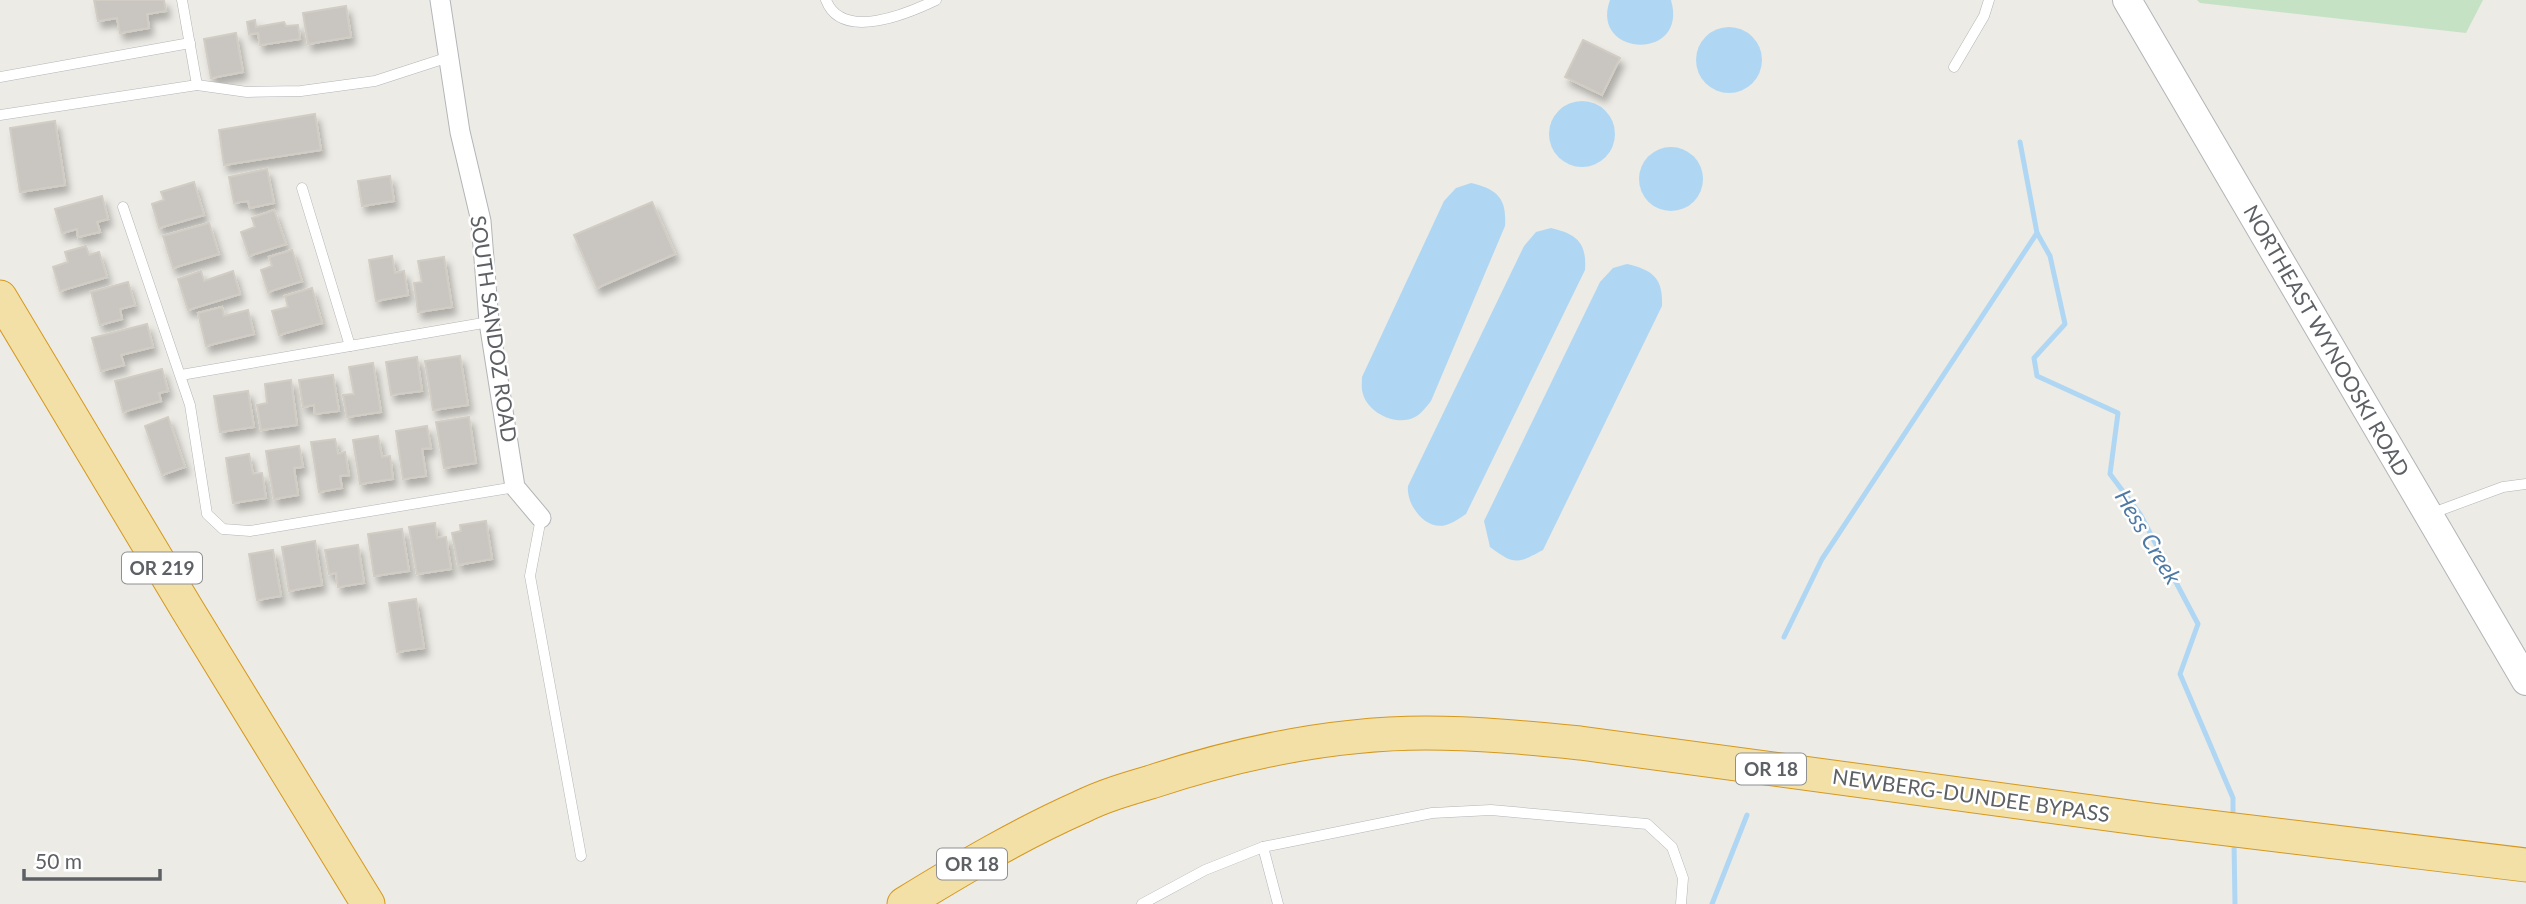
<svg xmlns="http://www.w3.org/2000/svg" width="2526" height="904" viewBox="0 0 2526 904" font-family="Lato,sans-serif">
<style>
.green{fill:#c6e2c5}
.water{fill:#afd7f4}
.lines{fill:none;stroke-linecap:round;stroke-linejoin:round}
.stream{stroke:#afd7f4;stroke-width:5}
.building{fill:#c9c6c2;stroke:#d1cdc4;stroke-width:2;filter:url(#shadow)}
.service-casing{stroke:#b2b5b8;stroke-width:11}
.minor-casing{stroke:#b2b5b8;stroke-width:21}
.secondary-casing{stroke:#b2b4b8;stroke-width:30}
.trunk-casing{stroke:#d5981e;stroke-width:35}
.service{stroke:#fff;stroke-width:10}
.minor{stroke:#fff;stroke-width:19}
.secondary{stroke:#fff;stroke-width:28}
.trunk{stroke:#f2e0a6;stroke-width:33}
.labels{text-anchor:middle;stroke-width:5;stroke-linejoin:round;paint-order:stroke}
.shield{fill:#fff;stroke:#8e9092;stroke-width:2}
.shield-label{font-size:19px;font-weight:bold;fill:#5d6064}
.street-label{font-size:21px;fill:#5d6064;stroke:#fff}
.water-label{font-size:23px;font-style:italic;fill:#4e79a4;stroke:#fff}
</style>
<defs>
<filter id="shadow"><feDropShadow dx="4" dy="7" stdDeviation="3.5" flood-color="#0004"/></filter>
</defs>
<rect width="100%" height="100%" fill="#edebe5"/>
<path class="green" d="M2197,0H2483L2466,33L2200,3Z"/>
<g class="water">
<path d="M1610,0H1671C1689,62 1589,57 1610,0Z"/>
<circle cx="1729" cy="60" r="33"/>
<circle cx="1582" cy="134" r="33"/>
<circle cx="1671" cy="179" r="32"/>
<path d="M1471,183C1497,189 1507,198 1505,226L1431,401C1427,406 1421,414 1415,417C1397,427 1368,413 1363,394C1361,389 1362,382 1362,377L1444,201L1456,188Z"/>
<path d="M1551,228C1577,234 1587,243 1585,270L1466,514C1460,518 1453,523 1446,525C1425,531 1406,504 1408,486L1524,246L1536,232Z"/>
<path d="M1627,264C1653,270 1663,278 1662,306L1543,550C1517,564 1514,565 1490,547L1484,521L1600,282L1613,268Z"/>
</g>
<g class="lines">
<g class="stream">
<path d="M2020,142L2037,233L2050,256L2065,324L2034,358L2037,376L2118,413L2110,474L2140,514L2198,624L2180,674L2233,798V817"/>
<path d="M1784,637L1822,559L2037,233"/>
<path d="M2234,841L2235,904"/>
<path d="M1712,904L1747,815"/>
</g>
</g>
<g class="building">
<path d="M94,0H164L166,11L147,14L149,28L120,33L117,18L98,21Z"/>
<path d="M346,6L351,37L308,44L303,13Z"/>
<path d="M255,20L256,27L284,22L286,26L298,25L300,39L260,45L258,33L249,34L247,22Z"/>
<path d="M236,33L243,72L211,78L204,39Z"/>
<path d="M1583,40L1620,58L1602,95L1565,77Z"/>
<path d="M315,114L321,150L224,165L219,130Z"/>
<path d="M55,121L65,185L20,192L10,128Z"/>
<path d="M267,169L274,203L250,208L248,201L234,203L229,177Z"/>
<path d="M390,176L394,201L362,206L358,181Z"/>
<path d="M194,182L204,215L159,228L152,204L164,200L161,192Z"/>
<path d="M102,196L108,219L97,222L100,232L78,237L77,229L62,233L55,209Z"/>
<path d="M652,202L675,254L597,288L574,235Z"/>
<path d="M274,210L286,244L249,256L241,232L255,227L252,218Z"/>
<path d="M209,223L219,254L173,268L163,236Z"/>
<path d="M86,246L89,255L99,252L107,277L60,291L53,267L68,262L65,252Z"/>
<path d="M292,250L302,281L268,292L261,270L272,266L269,257Z"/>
<path d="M392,256L395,273L404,271L408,295L376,301L369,260Z"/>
<path d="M444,257L452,307L418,312L414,283L422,282L418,261Z"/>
<path d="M201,271L204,281L233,271L240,294L188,310L178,279Z"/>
<path d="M128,282L135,305L120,309L122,319L100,325L91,292Z"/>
<path d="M312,288L322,323L279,335L272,311L288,307L285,296Z"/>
<path d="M222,307L224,316L248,310L254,334L206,346L198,313Z"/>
<path d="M147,324L153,347L121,355L124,365L101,371L92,338Z"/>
<path d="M460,356L468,405L433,410L425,361Z"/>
<path d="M417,357L422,391L391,395L386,362Z"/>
<path d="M373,363L381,412L347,417L343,395L354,394L349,367Z"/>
<path d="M162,369L168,391L159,393L161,401L123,412L115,381Z"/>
<path d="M333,375L339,411L315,414L314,405L303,407L299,380Z"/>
<path d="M291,380L297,425L261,430L257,405L267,403L265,384Z"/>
<path d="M248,391L254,427L220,432L214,396Z"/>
<path d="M168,417L185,467L162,475L145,426Z"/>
<path d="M469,417L476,463L444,468L436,422Z"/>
<path d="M427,426L431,448L422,449L426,476L403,479L396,431Z"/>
<path d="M378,436L382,457L390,456L393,479L360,484L353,440Z"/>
<path d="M335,439L338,454L345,452L349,475L340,476L342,488L319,492L311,442Z"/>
<path d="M299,446L303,467L294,468L298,495L274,499L266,451Z"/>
<path d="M249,454L253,474L262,473L266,498L233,503L226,458Z"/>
<path d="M486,521L492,559L458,565L452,533L461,531L460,525Z"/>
<path d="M435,523L437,538L446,537L451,569L417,574L409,527Z"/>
<path d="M402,529L409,571L374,576L368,534Z"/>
<path d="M315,541L322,585L289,591L282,547Z"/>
<path d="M358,545L364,583L338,587L336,573L329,574L325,550Z"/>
<path d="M273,550L281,596L257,600L249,554Z"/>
<path d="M416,599L424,648L397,652L389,603Z"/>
</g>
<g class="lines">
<defs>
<g id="service">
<path d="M826,0C842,42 909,13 936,0"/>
<path d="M1954,67L1984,16L1989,0"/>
<path d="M0,77L190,43"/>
<path d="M197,85L247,92L301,91L375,81L449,57"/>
<path d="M0,115L197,85L182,0"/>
<path d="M302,188L350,346L489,322"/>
<path d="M123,207L190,405L207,514L223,529L250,531L515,487"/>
<path d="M181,375L350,346"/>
<path d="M2430,514L2503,487L2526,484"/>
<path d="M541,518L530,576L581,856"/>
<path d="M1263,847L1278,904"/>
<path d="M1142,904L1205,870L1263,847L1432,813L1491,810L1647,824L1672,847L1683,878L1681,904"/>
</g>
<path id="minor" d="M440,0L460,132L481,221L489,322L515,487L541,518"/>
<path id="secondary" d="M2127,0L2526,681"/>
<g id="trunk">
<path d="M0,297L187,609L368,904"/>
<path d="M904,904C961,869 1020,834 1081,807C1103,796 1127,789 1151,782C1239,753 1332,733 1426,733C1478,733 1529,738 1580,743L2152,820L2526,865"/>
</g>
</defs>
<use href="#service" class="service-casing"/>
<use href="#minor" class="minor-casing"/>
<use href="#secondary" class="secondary-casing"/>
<use href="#trunk" class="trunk-casing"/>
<use href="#service" class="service"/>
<use href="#minor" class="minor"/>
<use href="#secondary" class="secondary"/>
<use href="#trunk" class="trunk"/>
</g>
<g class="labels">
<g class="shield">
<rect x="122" y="552.5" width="80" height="31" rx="5"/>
<rect x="1736" y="753.5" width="70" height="31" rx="5"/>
<rect x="937" y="848.5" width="70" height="31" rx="5"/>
</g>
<g class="shield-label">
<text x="162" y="575">OR 219</text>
<text x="1771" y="776">OR 18</text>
<text x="972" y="871">OR 18</text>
</g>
<g class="street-label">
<text transform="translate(493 329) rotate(82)" y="7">SOUTH SANDOZ ROAD</text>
<text transform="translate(2326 341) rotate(60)" y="7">NORTHEAST WYNOOSKI ROAD</text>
<text transform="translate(1971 796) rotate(8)" y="7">NEWBERG-DUNDEE BYPASS</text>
</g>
<g class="water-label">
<text transform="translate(2148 537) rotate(59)" y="8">Hess Creek</text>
</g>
</g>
<path d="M24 869v10h136v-10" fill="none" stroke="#5d6064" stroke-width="3.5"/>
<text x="35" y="869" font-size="21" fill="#5d6064" stroke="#ffffff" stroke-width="5" paint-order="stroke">50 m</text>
</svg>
